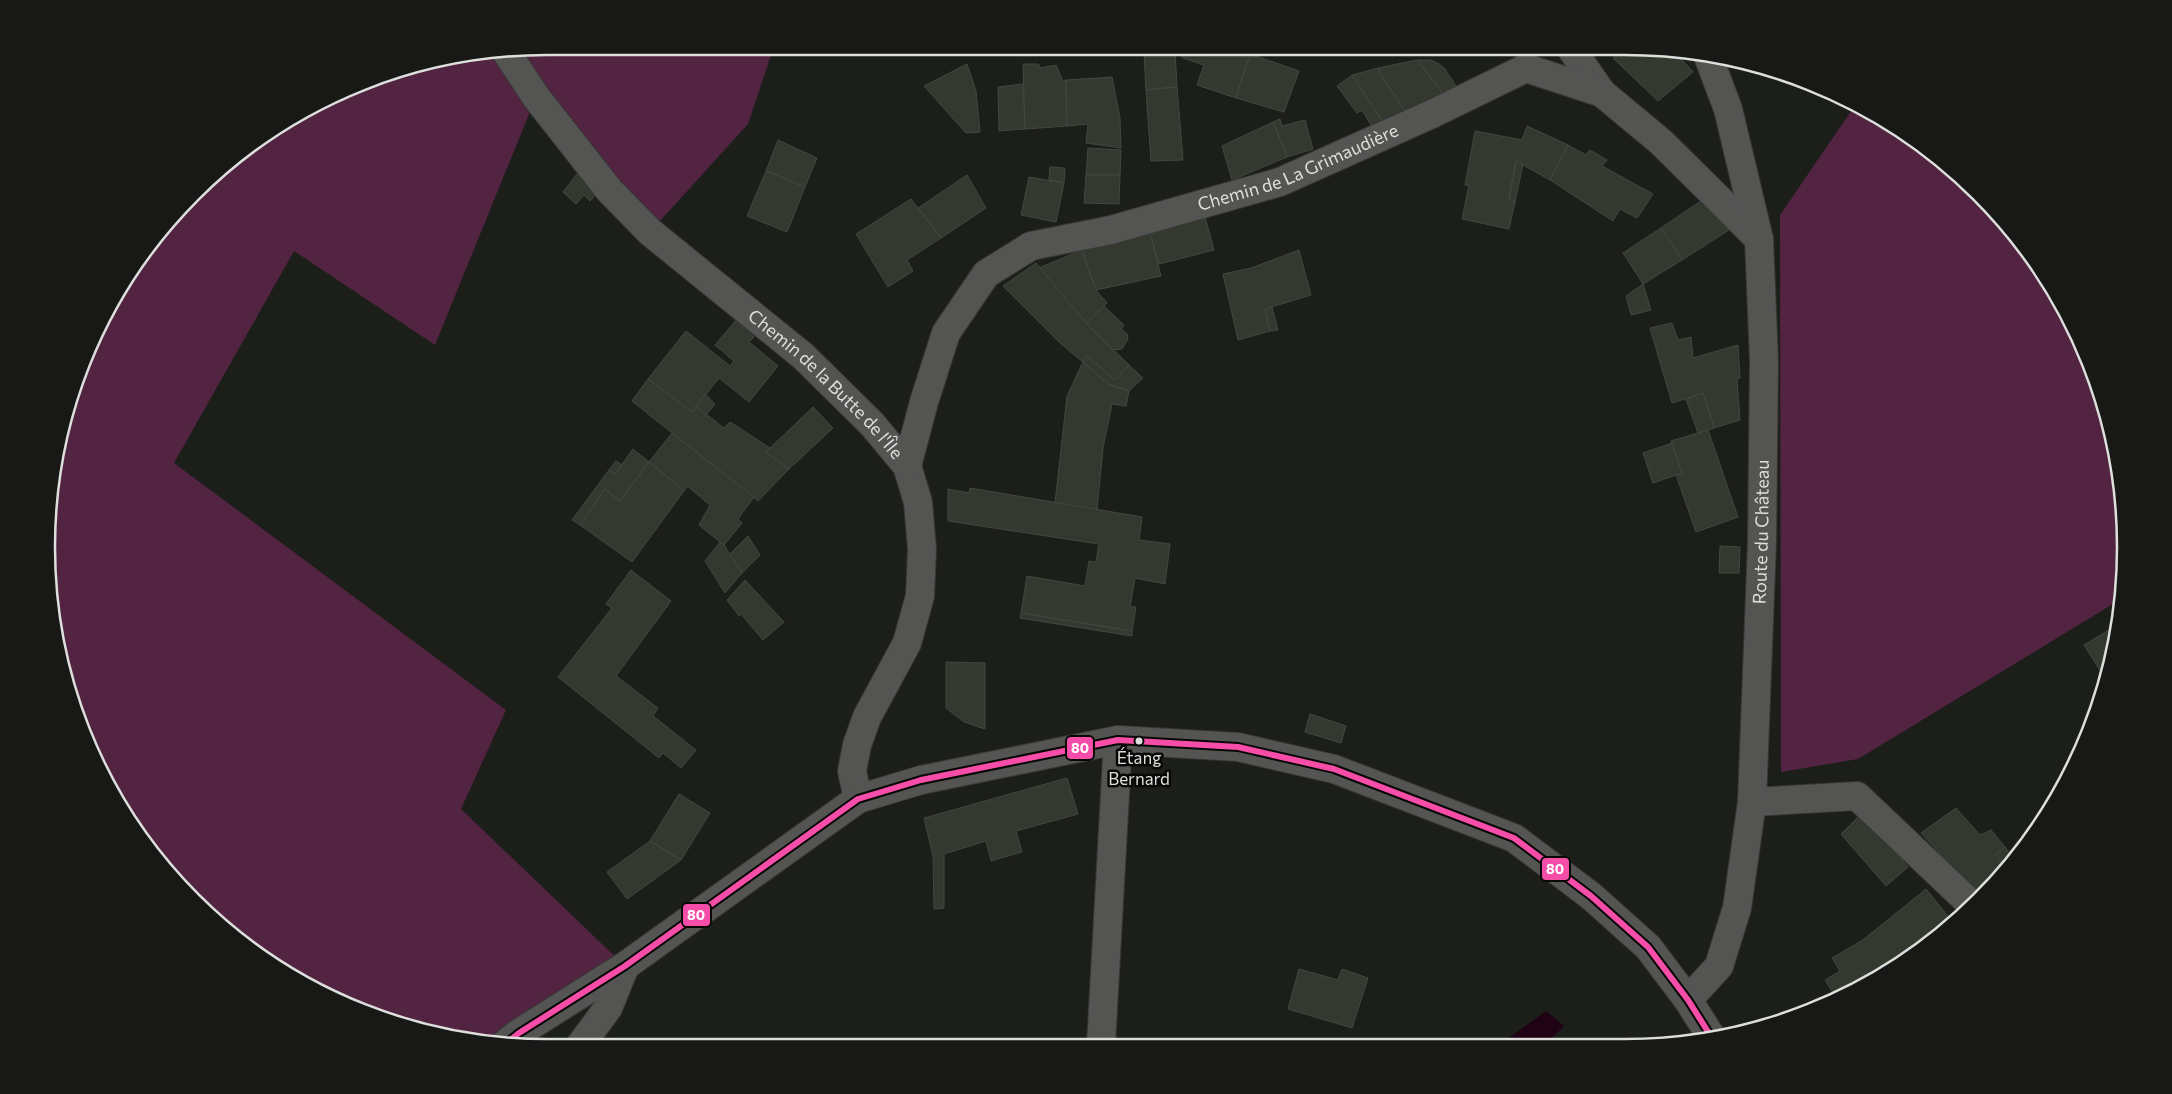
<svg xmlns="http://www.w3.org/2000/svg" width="2172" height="1094" viewBox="0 0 2172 1094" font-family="Commissioner,sans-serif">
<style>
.green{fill:#532442}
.water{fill:#1f0315}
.building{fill:#343930;stroke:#444643}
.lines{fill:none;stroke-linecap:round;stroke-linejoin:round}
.street-casing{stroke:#373836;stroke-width:30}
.street{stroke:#545553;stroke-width:28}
.bus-1-casing{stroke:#070806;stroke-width:10}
.bus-1{stroke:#f54da8;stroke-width:6}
.bus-dot{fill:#dcdfdb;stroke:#070806;stroke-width:2}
.labels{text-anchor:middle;stroke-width:5;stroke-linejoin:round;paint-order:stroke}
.bus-label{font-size:17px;fill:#dcdfdb;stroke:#070806}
.street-label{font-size:18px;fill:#dcdfdb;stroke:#070806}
.rim{fill:none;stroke:#dcdfdb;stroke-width:2.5}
.line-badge{stroke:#070806;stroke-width:2}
.badge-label{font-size:14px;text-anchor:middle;font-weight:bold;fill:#fff}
</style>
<rect width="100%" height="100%" fill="#1c1e1a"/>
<g class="green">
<path d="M547,46H774L748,124L650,232L536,97L435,345L294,251L174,463L506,710L461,809L625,966L504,1045L418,1031L326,996L269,963L193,901L150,852L98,769L73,708L51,613L47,515L56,449L84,356L113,296L170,217L242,150L297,113L386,73L450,56Z"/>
<path d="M1856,104L1930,150L2001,217L2059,296L2099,386L2121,481L2125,579L2121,599L1858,759L1781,772L1780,215Z"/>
</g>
<path class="water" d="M1546,1011L1564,1026L1546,1044H1510L1506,1040Z"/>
<g class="building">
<path d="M1174,47H1220L1249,58L1236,98L1197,85L1204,65L1183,58Z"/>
<path d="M1621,47H1657L1673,50L1693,72L1658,101L1613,58Z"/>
<path d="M1175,50L1177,87L1146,90L1144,52Z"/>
<path d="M1250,54L1299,71L1284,112L1236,98Z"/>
<path d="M1417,60L1444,95L1409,117L1379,72L1378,68Z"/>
<path d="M1417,60H1431L1439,64L1445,69L1458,89L1444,95Z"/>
<path d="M967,64L976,91L980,132L966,133L924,86Z"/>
<path d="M1023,64H1038L1041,68L1056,65L1063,81L1066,80L1067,126L1025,129Z"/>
<path d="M1378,68L1379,72L1409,117L1385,125L1352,75Z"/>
<path d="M1352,75L1385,125L1373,128L1362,110L1357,113L1337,86Z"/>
<path d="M1112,77L1120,118L1121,148L1086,143L1088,124L1067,126L1066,80Z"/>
<path d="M1023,84L1025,129L999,131L998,87Z"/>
<path d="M1177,87L1183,160L1151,161L1146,90Z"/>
<path d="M1280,119L1282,126L1305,120L1313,149L1287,157L1273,122Z"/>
<path d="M1273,122L1287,157L1232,180L1222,146Z"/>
<path d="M1527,126L1568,145L1550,180L1516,161L1509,199L1515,202L1509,229L1462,219L1469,185H1465L1475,131L1522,140Z"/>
<path d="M778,140L817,158L805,187L766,171Z"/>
<path d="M1568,145L1586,155L1590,150L1607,160L1602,166L1653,194L1637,218L1620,209L1613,221L1550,180Z"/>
<path d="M1088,148L1121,150L1120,175H1086Z"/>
<path d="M1516,161L1523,164L1515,202L1509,199Z"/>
<path d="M1050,167L1065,168L1064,183L1049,180Z"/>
<path d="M766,171L805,187L787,232L747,216Z"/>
<path d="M577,174L597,193L590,201L584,195L576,204L563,192Z"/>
<path d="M967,175L986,208L941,238L918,208Z"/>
<path d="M1086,175H1120L1119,204L1084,203Z"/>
<path d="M1029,177L1064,183L1056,222L1021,215Z"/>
<path d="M1707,197L1729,230L1682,260L1661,228Z"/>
<path d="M911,199L941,238L907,260L913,271L888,287L856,234Z"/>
<path d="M1205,217L1214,250L1159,264L1150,233Z"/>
<path d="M1661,228L1682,260L1643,284L1623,253Z"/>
<path d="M1150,233L1161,276L1096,290L1082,250Z"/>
<path d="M1082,250L1096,290L1107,303L1086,323L1039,268Z"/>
<path d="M1299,250L1311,295L1265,309L1270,331L1238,340L1223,274L1251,268Z"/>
<path d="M1036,263L1086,323L1129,365L1115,380L1087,356L1083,362L1060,343L1003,286Z"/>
<path d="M1643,284L1651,310L1631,315L1626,296Z"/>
<path d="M1104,306L1124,325L1121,329L1127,334L1128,339L1122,349L1113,350L1086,323Z"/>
<path d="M1272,307L1278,330L1270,331L1265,309Z"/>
<path d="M736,320L754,337L749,342L778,366L749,402L719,378L692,412L648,379L686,331L730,366L734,361L715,345Z"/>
<path d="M1672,323L1678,340L1691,337L1693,358L1738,345L1740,378L1737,379L1740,420L1714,428L1703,393L1672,403L1650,328Z"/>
<path d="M1087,356L1115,380L1129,365L1143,378L1129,391L1108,384L1083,362Z"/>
<path d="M1083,362L1108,384L1129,391L1126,406L1112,404L1103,448L1097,510L1055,503L1067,396Z"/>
<path d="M648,379L692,412L696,406L724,428L730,422L770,448L766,452L789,469L758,501L632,401Z"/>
<path d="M1703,393L1714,428L1698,433L1686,399Z"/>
<path d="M705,394L715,404L706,415L696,406Z"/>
<path d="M813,407L833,428L789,469L766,452Z"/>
<path d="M1708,430L1738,517L1696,532L1676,475L1682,473L1671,441Z"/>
<path d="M672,433L754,497L738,519L742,523L724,545L699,525L710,505L687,486L684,491L649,462Z"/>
<path d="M1672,443L1682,473L1653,483L1643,453Z"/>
<path d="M633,449L649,462L620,501L605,489L580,525L572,520L609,470L615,474Z"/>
<path d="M616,461L622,465L615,474L609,470Z"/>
<path d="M649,462L684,491L632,562L580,525L605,489L620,501Z"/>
<path d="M970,488L1142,517L1139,540L1170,544L1165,584L1135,578L1130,607H1136L1132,631L1021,613L1027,576L1085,586L1089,561L1096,562L1099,544L948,521V489L969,493Z"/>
<path d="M748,536L760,555L742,573L729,555Z"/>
<path d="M720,542L724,545L742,573L725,593L705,561Z"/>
<path d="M1720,546L1740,547L1739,573H1719Z"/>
<path d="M631,570L671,601L616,676L658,708L653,716L696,750L681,768L663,753L659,758L558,677L612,608L606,604Z"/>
<path d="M745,580L784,622L763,640L741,614L739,616L727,600Z"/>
<path d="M1021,613L1132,631V636L1020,618Z"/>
<path d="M2117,625L2109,676L2106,680L2084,645Z"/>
<path d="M946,662L985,663V729L964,722L946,708Z"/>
<path d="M1310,714L1346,726L1341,743L1305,732Z"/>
<path d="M1067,778L1078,814L1016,831L1022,852L991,861L986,841L944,854V908L934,909L933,856L924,818Z"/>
<path d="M679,794L710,813L681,860L650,841Z"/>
<path d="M1956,808L1980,835L1991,830L2005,847L1996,854L2007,868L2002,876L1979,896L1921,833Z"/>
<path d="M1862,813L1908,867L1886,886L1841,834Z"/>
<path d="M650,841L681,860L627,899L607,872Z"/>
<path d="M2005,847L2014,858L2007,868L1996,854Z"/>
<path d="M1926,889L1952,921L1910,957L1837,999L1825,980L1840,971L1832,958L1863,940Z"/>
<path d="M1299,969L1338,980L1342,969L1368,978L1352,1028L1288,1009Z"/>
</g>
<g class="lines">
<defs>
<g id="street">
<path d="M1570,47L1602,93"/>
<path id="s1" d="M505,50L536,97L609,190L650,232L803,356L872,424L907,466L918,502L922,549L920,596L907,643L867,717L857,745L852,771L858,799"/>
<path id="s2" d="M907,466L924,402L946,333L986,274L1031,246L1111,230L1280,182L1434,113L1526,68L1602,93L1661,142L1759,239"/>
<path d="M1752,802L1857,796L1971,904"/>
<path id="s3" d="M1688,1000L1719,966L1737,908L1752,802L1762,542L1764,361L1759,239L1728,109L1708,56"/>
<path d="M504,1045L519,1033L625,966L858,799L921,780L1118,740L1238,747L1334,769L1514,838L1591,896L1648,947L1688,1000L1712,1038"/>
<path d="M1101,1045L1118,740"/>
<path d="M579,1047L608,1008L625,966"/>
</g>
</defs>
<use href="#street" class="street-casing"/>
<use href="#street" class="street"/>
<defs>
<path id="bus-1" d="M504,1045L519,1033L625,966L858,799L921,780L1118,740L1238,747L1334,769L1514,838L1591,896L1648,947L1688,1000L1712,1038"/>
</defs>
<use href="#bus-1" class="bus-1-casing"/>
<use href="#bus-1" class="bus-1"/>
</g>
<circle class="bus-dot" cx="1139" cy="741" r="4.5"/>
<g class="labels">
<g class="bus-label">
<text x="1139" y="764">Étang<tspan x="1139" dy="21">Bernard</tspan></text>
</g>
<g class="street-label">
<text dy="6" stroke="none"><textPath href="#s2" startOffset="542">Chemin de La Grimaudière</textPath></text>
<text dy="6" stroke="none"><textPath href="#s1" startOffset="466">Chemin de la Butte de l'Île</textPath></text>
<text dy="6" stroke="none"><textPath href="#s3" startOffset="484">Route du Château</textPath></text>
</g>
</g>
<path d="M0 0H2172V1094H0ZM547 55H1625A492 492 0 0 1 2117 547V547A492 492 0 0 1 1625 1039H547A492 492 0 0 1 55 547V547A492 492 0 0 1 547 55Z" fill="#181917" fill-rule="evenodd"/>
<path class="rim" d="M547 55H1625A492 492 0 0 1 2117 547V547A492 492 0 0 1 1625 1039H547A492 492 0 0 1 55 547V547A492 492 0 0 1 547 55Z"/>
<g class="line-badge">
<rect x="1066" y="736" width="28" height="24" rx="5" fill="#f54da8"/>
<rect x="1541" y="857" width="29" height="24" rx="5" fill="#f54da8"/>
<rect x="682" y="903" width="29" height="24" rx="5" fill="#f54da8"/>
</g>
<g class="badge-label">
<text x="1080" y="753">80</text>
<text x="1555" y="874">80</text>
<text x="696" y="920">80</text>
</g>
</svg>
